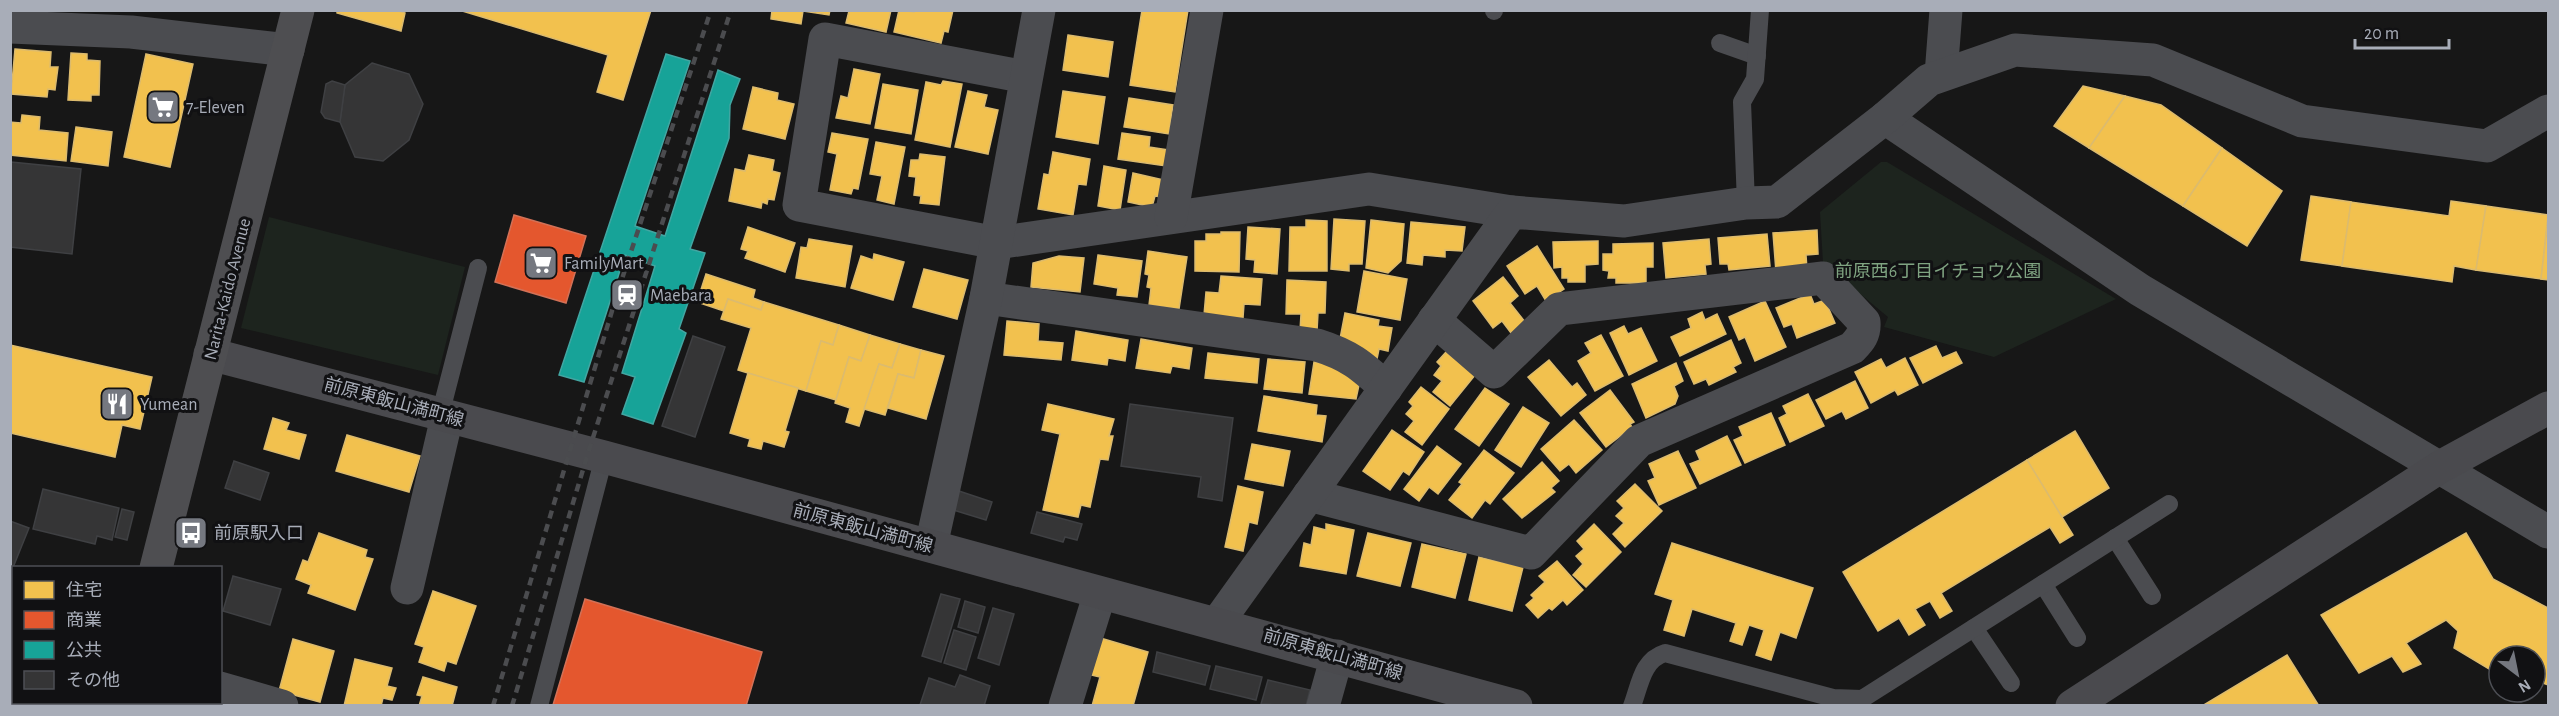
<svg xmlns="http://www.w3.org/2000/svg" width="2559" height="716" viewBox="0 0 2559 716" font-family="'Alegreya Sans','Noto Sans JP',sans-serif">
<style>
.green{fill:#1d241e}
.homes{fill:#f2c14e;stroke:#dcbb6e;stroke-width:1.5}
.shops{fill:#e4572e;stroke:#d27157;stroke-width:1.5}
.public{fill:#17a398;stroke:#42a6a2;stroke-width:1.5}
.building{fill:#353536;stroke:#3f4043;stroke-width:1.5}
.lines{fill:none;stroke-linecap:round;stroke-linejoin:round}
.lane{stroke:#4b4c50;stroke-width:18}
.street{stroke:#4b4c50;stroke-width:33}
.secondary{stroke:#4a4a4e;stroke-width:33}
.highway{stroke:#4e4e51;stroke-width:33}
.rail{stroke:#4b4c4f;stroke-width:4.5;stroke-dasharray:8 6;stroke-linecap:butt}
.labels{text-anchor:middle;stroke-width:6;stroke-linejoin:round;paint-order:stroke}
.poi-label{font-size:18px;fill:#a8adb8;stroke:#111113;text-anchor:start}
.park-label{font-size:18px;fill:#7fa381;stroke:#111113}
.street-label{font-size:18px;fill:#a8adb8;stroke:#111113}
</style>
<rect width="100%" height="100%" fill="#171717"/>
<g class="green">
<path d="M1881,162H1887L2116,299L1994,357L1884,327L1888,317L1823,263L1820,212Z"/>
<path d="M269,217L465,267L438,375L241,328Z"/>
</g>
<g class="homes">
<path d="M337,10H396L405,13L401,31L337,13Z"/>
<path d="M459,10H651L623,100L597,92L608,55Z"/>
<path d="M772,10H830L829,15L803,11L801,24L771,19Z"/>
<path d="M855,10H891L886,32L846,23L849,11Z"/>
<path d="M899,10L914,12V10H953L948,32L944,31L941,43L894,32Z"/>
<path d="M1142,10H1188L1175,92L1130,85Z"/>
<path d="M1068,35L1113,42L1108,77L1063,70Z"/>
<path d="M15,49L51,52L50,67H58L55,90L48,89L47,97L11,94Z"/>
<path d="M71,53L87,54V60L100,61L99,95H91V101L68,100Z"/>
<path d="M146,54L193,64L170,167L124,157Z"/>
<path d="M854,69L880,74L870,124L836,118L841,96L848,98Z"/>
<path d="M943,81L962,84L950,147L915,140L926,82L941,85Z"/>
<path d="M883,84L918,90L911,134L875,128Z"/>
<path d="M2083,86L2125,96L2089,148L2054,126Z"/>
<path d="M753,87L778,93L777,100L794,104L785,139L743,129Z"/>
<path d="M968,91L987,95L984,107L998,110L988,154L955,147Z"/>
<path d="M1063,91L1105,97L1098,144L1056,137Z"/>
<path d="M2125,96L2161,105L2222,148L2183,206L2089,148Z"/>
<path d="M1129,98L1173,105L1169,134L1124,127Z"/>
<path d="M22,115L40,117L39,130L68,133L66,161L10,155V122L21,123Z"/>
<path d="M76,127L112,132L108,166L71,161Z"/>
<path d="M832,133L868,139L858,189L853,188L851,194L830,190L837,154L828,152Z"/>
<path d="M1122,133L1150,137L1149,147L1168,150L1166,166L1118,159Z"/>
<path d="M876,142L905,147L894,204L877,200L882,176L870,174Z"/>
<path d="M2222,148L2282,191L2247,246L2183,206Z"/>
<path d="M1053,152L1090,159L1086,185L1078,184L1073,215L1038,209L1044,174L1049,175Z"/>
<path d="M920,154L945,157L939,205L920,203L921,196L914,195L916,177L909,176L911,160H919Z"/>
<path d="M749,155L774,160L772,171L780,173L774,200L768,199L767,204L762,202L761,208L729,201L735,169L745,171Z"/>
<path d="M1104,166L1126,170L1120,210L1098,206Z"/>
<path d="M1133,173L1164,180L1161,197L1155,196L1152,207L1128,202Z"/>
<path d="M2311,196L2351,202L2342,266L2301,260Z"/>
<path d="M2451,201L2486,206L2476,270L2454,266L2452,282L2342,266L2351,202L2449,216Z"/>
<path d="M2486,206L2548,215L2541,279L2476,270Z"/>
<path d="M1334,219L1365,221L1362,264H1349V271L1331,269Z"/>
<path d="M1306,220L1327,221V271H1289L1290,227H1306Z"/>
<path d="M1371,220L1404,224L1401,261L1388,273L1366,268Z"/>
<path d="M2548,220V280L2541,279Z"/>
<path d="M1411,222L1465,227L1462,251L1445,250V257L1423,255L1422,265L1407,263Z"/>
<path d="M748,227L795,243L785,272L745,258L748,251L741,249Z"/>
<path d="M1248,227L1280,229L1277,274L1254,272L1255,260L1246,259Z"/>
<path d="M1817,230L1818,254L1806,255L1807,270L1776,272L1773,233Z"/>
<path d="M1221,232H1240L1239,272L1195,271V241H1206V234H1221Z"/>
<path d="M1767,234L1770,266L1729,270L1728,264H1720L1718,238Z"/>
<path d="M809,239L852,246L845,287L796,278L801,247L807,248Z"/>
<path d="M1709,239L1711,264L1705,265L1706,274L1666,278L1663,243Z"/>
<path d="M1598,241V264L1585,265V282H1568V278H1562V267L1554,268L1553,242Z"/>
<path d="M1653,243V267H1646V283H1616V278H1608L1609,271L1603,270V254H1613V244Z"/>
<path d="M1537,246L1564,289L1546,301L1537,286L1525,294L1507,266Z"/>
<path d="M1148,251L1187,257L1179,309L1149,305L1151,288L1147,287L1149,275L1145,274Z"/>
<path d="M874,254L904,262L893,300L851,288L861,256L873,260Z"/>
<path d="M1098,255L1142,261L1137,297L1117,295L1118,288L1094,284Z"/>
<path d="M1059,256L1084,258L1080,292L1031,287L1033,263Z"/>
<path d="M924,269L968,280L957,319L913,307Z"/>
<path d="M1364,271L1407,279L1400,320L1357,312Z"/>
<path d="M706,274L755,290L753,298L764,302L761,310L728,299L724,311L697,302Z"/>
<path d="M1221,276L1262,279L1260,305L1244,304L1243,318L1204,315L1206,292L1219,293Z"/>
<path d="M1503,277L1518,296L1510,303L1525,322L1511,333L1502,321L1493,328L1473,301Z"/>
<path d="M1287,280L1326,282L1325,313H1318L1317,331H1300L1301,314H1286Z"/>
<path d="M1810,294L1814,304L1825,300L1835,323L1797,338L1792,324L1784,327L1776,308Z"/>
<path d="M728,299L761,310L764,302L839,325L833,345L821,341L806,391L738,370L751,328L721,319Z"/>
<path d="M1765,301L1786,347L1755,361L1745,337L1739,340L1729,317Z"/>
<path d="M1702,312L1705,320L1717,314L1726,334L1680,356L1671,337L1691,328L1688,319Z"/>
<path d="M1345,313L1379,320L1378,326L1392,328L1388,351L1379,349L1377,359L1339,344Z"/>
<path d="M1007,321L1039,324L1038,341L1063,343L1061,360L1004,355Z"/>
<path d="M839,325L870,335L861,361L849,357L836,400L806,391L821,341L833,345Z"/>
<path d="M1624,326L1628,334L1641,328L1657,361L1629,375L1610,333Z"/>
<path d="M1076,331L1128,340L1125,361L1108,358L1107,365L1072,360Z"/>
<path d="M870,335L900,344L892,368L879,364L859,426L846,422L850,408L835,403L849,357L861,361Z"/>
<path d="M1601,335L1623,376L1595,391L1578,361L1591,353L1585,343Z"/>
<path d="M1141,339L1192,348L1189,369L1172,366L1170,373L1136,368Z"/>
<path d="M1731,340L1741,363L1733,367L1736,372L1709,385L1706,379L1694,384L1684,362Z"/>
<path d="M900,344L921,350L914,378L898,374L885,415L864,409L879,364L892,368Z"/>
<path d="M10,345L152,377L140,429L122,425L115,457L10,433Z"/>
<path d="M1936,346L1942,358L1956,352L1962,363L1923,383L1910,358Z"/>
<path d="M921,350L944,356L926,419L888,408L898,374L914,378Z"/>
<path d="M1446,352L1475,375L1450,406L1433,392L1442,381L1434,375L1441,366L1437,362Z"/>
<path d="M1208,353L1259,359L1257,383L1205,378Z"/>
<path d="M1905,358L1918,385L1898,395L1895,390L1871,403L1855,372L1881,359L1886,368Z"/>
<path d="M1268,359L1305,362L1302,393L1264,389Z"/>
<path d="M1549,360L1572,387L1577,383L1586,395L1561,416L1528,377Z"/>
<path d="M1314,362L1335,364L1359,385L1356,399L1309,394Z"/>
<path d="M1676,363L1683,381L1674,386L1678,396L1675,404L1646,418L1632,384Z"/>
<path d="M748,373L798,388L785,431L789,432L784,447L763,441L761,449L748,446L750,439L730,433Z"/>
<path d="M1855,381L1868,408L1846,419L1842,411L1826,419L1816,400Z"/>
<path d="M1421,387L1449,409L1422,445L1405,432L1414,421L1406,414L1413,406L1409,402Z"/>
<path d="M1485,388L1509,404L1479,446L1455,429Z"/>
<path d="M1610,390L1634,422L1630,424L1632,427L1606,447L1580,413Z"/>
<path d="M1808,394L1824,426L1790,442L1779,418L1787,414L1783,406Z"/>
<path d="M1264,396L1317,405L1316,415L1326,416L1322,442L1258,431Z"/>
<path d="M1048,404L1114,419L1109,436H1113L1108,460L1100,459L1090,507L1081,505L1078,517L1043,510L1060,434L1042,430Z"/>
<path d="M1523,407L1549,423L1521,467L1495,450Z"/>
<path d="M1771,413L1785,445L1745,463L1734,440L1743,436L1739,427Z"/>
<path d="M273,418L289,423L286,430L306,435L299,459L264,449Z"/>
<path d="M1574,420L1602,450L1576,473L1569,464L1560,471L1541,449Z"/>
<path d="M1392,430L1424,452L1409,475L1403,471L1390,490L1363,471Z"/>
<path d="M2075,431L2109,488L2062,517L2027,460Z"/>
<path d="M347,435L420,456L409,492L336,471Z"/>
<path d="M1727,436L1741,465L1700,484L1690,464L1700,460L1696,451Z"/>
<path d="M1252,444L1290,451L1283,486L1245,479Z"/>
<path d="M1437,446L1461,464L1438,494L1429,487L1419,501L1404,489Z"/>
<path d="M1484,450L1514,473L1490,504L1485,500L1472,518L1449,500L1462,484L1459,482Z"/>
<path d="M1678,451L1696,488L1659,505L1648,481L1655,478L1649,464Z"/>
<path d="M2027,460L2073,535L2060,543L2050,527L1941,593L1952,611L1940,618L1930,601L1915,609L1925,625L1909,635L1899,618L1878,631L1843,572Z"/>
<path d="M1542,462L1559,481L1551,488L1555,492L1522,518L1503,499Z"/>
<path d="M1635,484L1662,511L1625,547L1613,534L1624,523L1616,516L1624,508L1617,501Z"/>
<path d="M1238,486L1263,492L1257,524L1249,522L1243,551L1225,547Z"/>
<path d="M1326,524L1354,530L1346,574L1300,566L1304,543L1311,545L1314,527L1326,530Z"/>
<path d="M1594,524L1621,552L1586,587L1573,575L1583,564L1576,556L1584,549L1577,541Z"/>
<path d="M319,533L367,550L365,557L373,559L355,610L308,593L311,585L296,579L303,560L308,562Z"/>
<path d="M1368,533L1411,543L1400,586L1357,576Z"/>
<path d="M2466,533L2493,579L2548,608V685L2535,680V656H2499V675L2454,648L2458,631L2446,620L2406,643L2421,664L2403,672L2392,656L2359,673L2321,615Z"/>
<path d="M1672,543L1813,588L1796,638L1780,632L1771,660L1756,655L1764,630L1749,625L1742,645L1730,641L1736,623L1692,609L1684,636L1664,630L1673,600L1655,594Z"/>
<path d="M1422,544L1466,554L1455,598L1412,587Z"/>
<path d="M1479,557L1523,567L1512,611L1469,600Z"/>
<path d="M1557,561L1583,590L1567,605L1563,600L1552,610L1549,608L1538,618L1526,605L1534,598L1531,595L1545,582L1539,576Z"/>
<path d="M433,591L476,606L456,664L447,661L444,671L419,662L424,647L415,644Z"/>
<path d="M1097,637L1148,652L1133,706H1092L1100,677L1087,674Z"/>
<path d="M293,639L334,651L320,702L279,691Z"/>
<path d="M2287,655L2319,706H2202Z"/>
<path d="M355,659L392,668L387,686L396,688L392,700L383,698L381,706H344Z"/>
<path d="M423,677L457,687L452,706H419L422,696L417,695Z"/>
</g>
<g class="shops">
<path d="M514,215L586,236L566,303L495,282Z"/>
<path d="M585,599L762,652L746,706L553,705Z"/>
</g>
<path class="public" d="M666,54L690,61L635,226L665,236L718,70L740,79L730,105L729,138L690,249L705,253L679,329L686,333L653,424L622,414L635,377L622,373L655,266L625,255L584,382L559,375Z"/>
<g class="building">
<path d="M372,63L409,74L423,104L409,140L383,161L355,157L340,122L345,85Z"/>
<path d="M332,81L345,85L340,122L325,118L321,112L326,84Z"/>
<path d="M11,162L81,169L72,254L10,247Z"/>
<path d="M693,336L725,347L695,437L662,426Z"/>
<path d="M1130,404L1233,418L1222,501L1198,497L1201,477L1121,466Z"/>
<path d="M234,461L269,473L260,500L225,488Z"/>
<path d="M43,489L119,508L112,540L97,536L95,544L33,529Z"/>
<path d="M956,490L992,502L986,520L950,509Z"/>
<path d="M122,509L134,512L127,540L115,537Z"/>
<path d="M1037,512L1082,524L1077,540L1065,537L1063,542L1031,533Z"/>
<path d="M10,521L29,528L10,575Z"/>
<path d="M233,576L281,589L270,625L223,611Z"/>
<path d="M941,594L960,599L941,662L922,656Z"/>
<path d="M965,601L985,607L978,633L958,627Z"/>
<path d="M993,608L1014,614L999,665L978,658Z"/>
<path d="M954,630L976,637L966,670L944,663Z"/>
<path d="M1157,652L1210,666L1205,685L1153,672Z"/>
<path d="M1216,666L1262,677L1256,700L1210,689Z"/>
<path d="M960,675L990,686L984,706L920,705L929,678L955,687Z"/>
<path d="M1268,680L1310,690L1306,706L1261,704Z"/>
<path d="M10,681H14V702H47L46,706H10Z"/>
</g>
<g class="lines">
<g class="lane">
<path d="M1494,11V10"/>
<path d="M1720,43L1757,56"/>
<path d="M1746,203L1742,102L1755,79L1760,10"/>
<path d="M440,415L478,268"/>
<path d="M2115,538L2152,596"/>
<path d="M2043,584L2077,638"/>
<path d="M1974,628L2011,683"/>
<path d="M539,706L604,457"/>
<path d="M1632,706C1640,685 1642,660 1665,653L1833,698L1862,699L2169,504"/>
</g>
<g class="street">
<path d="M10,27L131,32L288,50"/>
<path d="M1941,75L1946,10"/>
<path d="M1026,77L825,39L799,205L997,243L1369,189L1512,212"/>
<path d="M1885,118L2140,290L2548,532"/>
<path d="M1171,217L1207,10"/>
<path d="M986,298L1317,345C1349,355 1361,365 1386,388"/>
<path d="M1309,495L1531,553L1639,441L1852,348C1860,340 1865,334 1864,322L1823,278L1559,309L1494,372L1434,320"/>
<path d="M931,546L986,298L1039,10"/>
<path d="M407,588L447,417"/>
<path d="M1218,622L1512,212L1624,221L1746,203L1777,202L1885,118L1929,80L2015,50L2153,60L2302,121L2487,146L2548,111"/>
<path d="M220,688L282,706"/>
<path d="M1065,706L1100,593"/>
<path d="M1323,706L1337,656"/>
</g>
<g class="secondary">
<path d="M210,354L604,457L1516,706"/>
<path d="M2072,706L2440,467L2548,408"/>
</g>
<g class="highway">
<path d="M156,568L298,10"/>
<path d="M122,706L123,702"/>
</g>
<g class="rail">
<path d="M493,706L618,291L711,10"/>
<path d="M512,706L588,453L731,10"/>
</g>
</g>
<defs>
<symbol id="supermarket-square" viewBox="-11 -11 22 22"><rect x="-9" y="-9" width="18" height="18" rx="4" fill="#757880" stroke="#111113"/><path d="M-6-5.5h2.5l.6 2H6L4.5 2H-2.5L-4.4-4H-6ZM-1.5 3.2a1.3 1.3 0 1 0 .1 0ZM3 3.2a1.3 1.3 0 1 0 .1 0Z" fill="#fff"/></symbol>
<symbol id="station-square" viewBox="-11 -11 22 22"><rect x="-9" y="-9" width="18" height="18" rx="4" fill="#757880" stroke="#111113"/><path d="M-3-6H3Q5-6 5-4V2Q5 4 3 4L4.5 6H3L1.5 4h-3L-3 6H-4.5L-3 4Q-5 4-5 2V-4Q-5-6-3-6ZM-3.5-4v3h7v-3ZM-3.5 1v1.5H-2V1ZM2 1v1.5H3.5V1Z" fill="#fff"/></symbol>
<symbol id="restaurant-square" viewBox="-11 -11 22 22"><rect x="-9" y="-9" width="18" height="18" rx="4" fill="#757880" stroke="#111113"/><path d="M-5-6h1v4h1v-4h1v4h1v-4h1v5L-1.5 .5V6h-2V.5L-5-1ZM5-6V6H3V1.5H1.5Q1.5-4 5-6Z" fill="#fff"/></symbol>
<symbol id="bus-square" viewBox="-11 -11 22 22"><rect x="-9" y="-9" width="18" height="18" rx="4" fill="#757880" stroke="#111113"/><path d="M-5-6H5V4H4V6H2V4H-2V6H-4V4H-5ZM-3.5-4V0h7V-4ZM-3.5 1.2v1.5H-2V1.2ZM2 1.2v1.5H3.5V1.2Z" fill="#fff"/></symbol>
</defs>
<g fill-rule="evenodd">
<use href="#supermarket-square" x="144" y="88" width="38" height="38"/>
<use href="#supermarket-square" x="522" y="244" width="38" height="38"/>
<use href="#station-square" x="608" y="276" width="38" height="38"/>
<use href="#restaurant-square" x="98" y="385" width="38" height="38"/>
<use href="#bus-square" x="172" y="514" width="38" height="38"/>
</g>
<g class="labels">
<g class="poi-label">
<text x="186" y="113">7-Eleven</text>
<text x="564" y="269">FamilyMart</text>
<text x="650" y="301">Maebara</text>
<text x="140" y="410">Yumean</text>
<text x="214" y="539">前原駅入口</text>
</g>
<g class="park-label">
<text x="1938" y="277">前原西6丁目イチョウ公園</text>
</g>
<g class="street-label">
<text transform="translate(227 289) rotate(-76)" y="6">Narita-Kaido Avenue</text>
<text transform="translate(394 402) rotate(15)" y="6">前原東飯山満町線</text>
<text transform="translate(863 528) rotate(15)" y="6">前原東飯山満町線</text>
<text transform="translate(1333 654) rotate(16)" y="6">前原東飯山満町線</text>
</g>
</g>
<rect width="2559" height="716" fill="none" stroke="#a8adb8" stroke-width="24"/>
<rect x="12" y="566" width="210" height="138" fill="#111113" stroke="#4d4f55" stroke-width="1.5"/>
<rect x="24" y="581" width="30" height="18" fill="#f2c14e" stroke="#4d4f55" stroke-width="1.5"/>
<text x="66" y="596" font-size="18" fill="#a8adb8">住宅</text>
<rect x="24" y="611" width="30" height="18" fill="#e4572e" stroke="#4d4f55" stroke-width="1.5"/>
<text x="66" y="626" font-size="18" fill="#a8adb8">商業</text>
<rect x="24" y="641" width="30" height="18" fill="#17a398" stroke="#4d4f55" stroke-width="1.5"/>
<text x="66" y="656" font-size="18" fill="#a8adb8">公共</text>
<rect x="24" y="671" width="30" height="18" fill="#353536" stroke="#4d4f55" stroke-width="1.5"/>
<text x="66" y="686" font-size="18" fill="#a8adb8">その他</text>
<g transform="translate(2517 674) rotate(148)"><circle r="28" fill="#111113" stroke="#4d4f55" stroke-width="1.5"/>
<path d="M0-4.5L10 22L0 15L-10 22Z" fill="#757880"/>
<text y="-9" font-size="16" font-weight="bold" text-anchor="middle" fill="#a8adb8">N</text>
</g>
<path d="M2355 39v9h94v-9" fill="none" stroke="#a8adb8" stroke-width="3"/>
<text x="2364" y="39" font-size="18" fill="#a8adb8" stroke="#111113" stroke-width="4.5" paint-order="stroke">20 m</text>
</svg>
